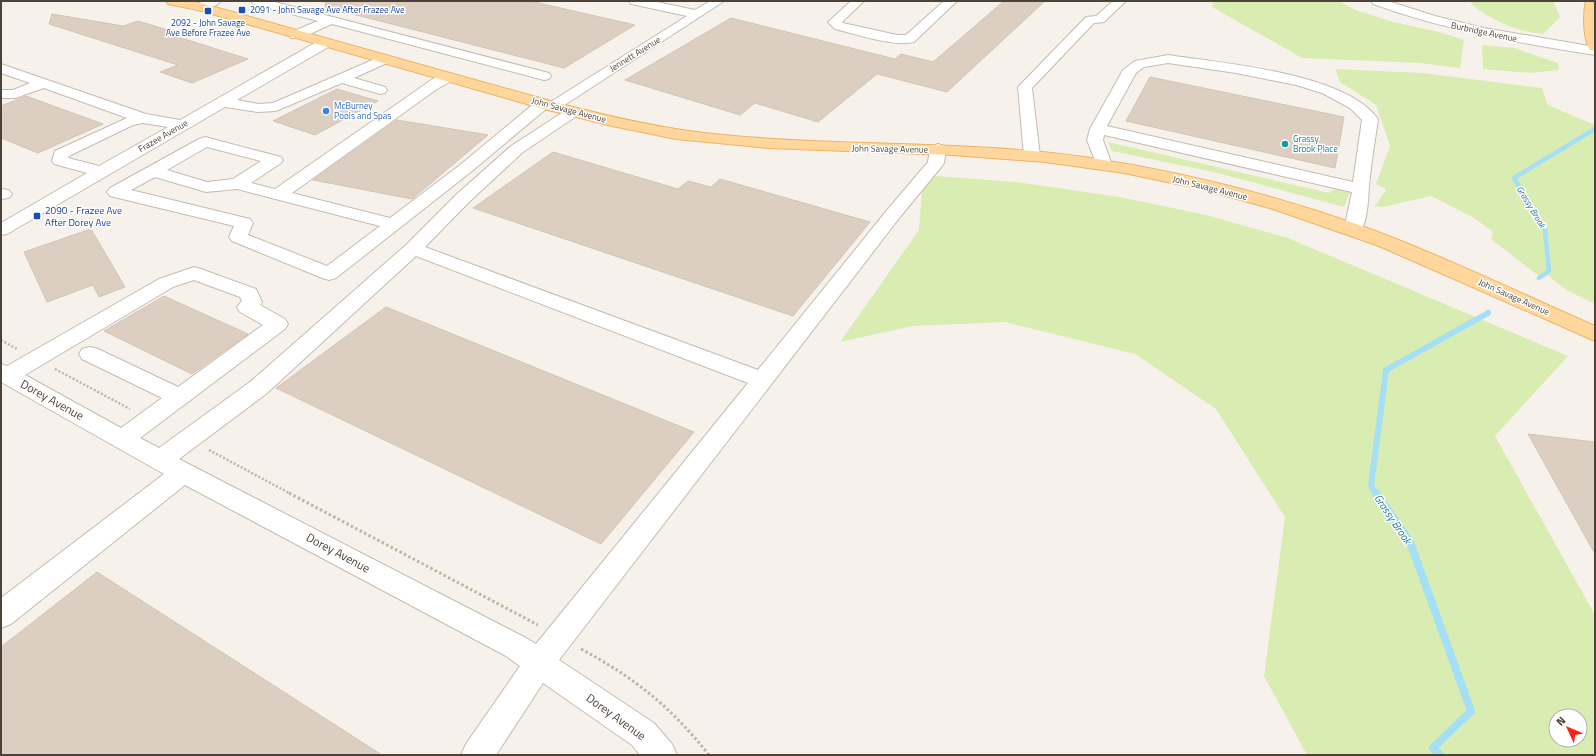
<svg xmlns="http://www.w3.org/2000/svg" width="1596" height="756" viewBox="0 0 1596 756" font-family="'Titillium Web',sans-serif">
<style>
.green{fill:#d9edb2;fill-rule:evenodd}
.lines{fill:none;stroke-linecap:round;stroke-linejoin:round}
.stream-far2{stroke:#a4dff6;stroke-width:4.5}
.stream-far1{stroke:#a4dff6;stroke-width:6}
.stream{stroke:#a4dff6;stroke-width:8}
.building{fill:#dccfc2;stroke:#d5c3b2}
.minor-casing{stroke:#c6bbaf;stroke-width:2}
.major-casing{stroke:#edb362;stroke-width:2}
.path-far1{stroke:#c6b29d;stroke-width:2.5;stroke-dasharray:2 2;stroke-linecap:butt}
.path{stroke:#c6b29d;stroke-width:3;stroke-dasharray:2.5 2.5;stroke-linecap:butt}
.minor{fill:#fff;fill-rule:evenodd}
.major{fill:#ffd79c;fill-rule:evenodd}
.transit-dot{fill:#1a4fb4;stroke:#fff;stroke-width:1.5}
.shop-dot{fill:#3f7fe0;stroke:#fff;stroke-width:1.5}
.culture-dot{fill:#0f9aa8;stroke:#fff;stroke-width:1.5}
.labels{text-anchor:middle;stroke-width:3;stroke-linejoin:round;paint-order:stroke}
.far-transit-label{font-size:9px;fill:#164399;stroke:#fff;text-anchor:start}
.far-street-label{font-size:9px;fill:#4c4238;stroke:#fff}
.far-shop-label{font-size:9px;fill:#366cbe;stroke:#fff;text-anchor:start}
.far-culture-label{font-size:9px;fill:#0d838f;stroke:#fff;text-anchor:start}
.far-water-label{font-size:9px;font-style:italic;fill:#23799f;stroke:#fff}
.transit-label{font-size:10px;fill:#164399;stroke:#fff;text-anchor:start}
.water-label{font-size:11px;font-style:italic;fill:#23799f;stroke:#fff}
.near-street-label{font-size:12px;fill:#4c4238;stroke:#fff}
</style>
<rect width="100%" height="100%" fill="#f6f2eb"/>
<g class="green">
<path d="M1213,1H1337L1356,10L1393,22L1439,32L1464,40L1460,68L1420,63L1302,58L1212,7Z"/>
<path d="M1470,1H1556L1554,3L1560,17L1543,34C1520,31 1507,27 1487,15C1480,11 1474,8 1470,1Z"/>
<path d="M1482,45L1514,48L1558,63L1559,70L1530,73L1483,69Z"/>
<path d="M1335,69L1423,73L1542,88L1548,105L1595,125V304L1566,290L1546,274L1540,277L1491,239L1493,232L1474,218L1431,196L1375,209L1383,207L1374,206C1380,201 1380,196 1386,191L1384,188L1376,184L1390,146L1376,105L1340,82Z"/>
<path d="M1108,142L1329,193C1336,187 1342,189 1350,192L1344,207L1218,173L1112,151Z"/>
<path d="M923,175L1016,182L1120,197L1206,215L1288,238L1568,356L1495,436L1595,615V755H1307L1264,676L1285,517L1216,409L1135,354L1005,322L913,326L840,342L919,230ZM1556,716H1580V740H1556Z"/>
</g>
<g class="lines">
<path class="stream-far2" d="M1539,278L1549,271L1545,230L1514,178L1595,129"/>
<path class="stream-far1" d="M1376,494L1371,486L1386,370L1488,313"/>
<path class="stream" d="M1376,493L1410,542L1471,711L1433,748L1440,755"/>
</g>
<g class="building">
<path d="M326,1H530L635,25L564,68L325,7Z"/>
<path d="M1004,1H1045L947,92L877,74L818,122L755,103L740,115L625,80L731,18L895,59L901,54L933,62Z"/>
<path d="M52,14L123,26L138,21L181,34L175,36L248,59L192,83L160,72L178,65L49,24Z"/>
<path d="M1150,77L1344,117L1335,168L1126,121Z"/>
<path d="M337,89L378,101L315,135L273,121Z"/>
<path d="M26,96L103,124L38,153L1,138V106Z"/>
<path d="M397,120L488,135L412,199L313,180Z"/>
<path d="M553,152L678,189L688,181L711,187L720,179L870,222L793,316L473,208Z"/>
<path d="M91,229L125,287L99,297L93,285L47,302L24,252Z"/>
<path d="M164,296L248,334L192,374L104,331Z"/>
<path d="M386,307L694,432L601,544L276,388Z"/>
<path d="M1528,434L1595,442V554Z"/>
<path d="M97,572L382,755H1V647Z"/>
</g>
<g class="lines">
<defs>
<g id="minor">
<path d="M204,1H221C216,7 203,11 196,10L194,7L196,4Z"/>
<path d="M251,1H271L549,73L551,76L549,79L544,80L332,24L301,38H291L290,35L291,32L318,21L253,4Z"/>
<path d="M629,1H652L695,10L710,1H724L557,110L552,111L546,109L472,171L336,278L329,280L322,278L232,241L229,237L234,226L110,196L107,192L110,188L199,139L205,137L281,157L283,160L281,163L251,183L275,189L427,83C435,78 443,72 453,74L455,77L453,80L437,89L292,193L390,218L460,165L537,101L542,100L549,103L687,16L631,4ZM207,147L261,161L233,179L207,182L167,170ZM155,177L206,192L237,189L380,226L327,266L248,235L253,223L250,219L131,190Z"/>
<path d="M851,1H864L842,22L843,23L897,35H906L944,1H957L914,42C894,47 855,34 835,29L828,22Z"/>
<path d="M1113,1H1126L1104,22L1094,23L1032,88L1040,156L1038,159L1032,161L1026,159L1024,156L1018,87L1086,17L1096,16Z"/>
<path d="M1371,1H1388L1435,16L1484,28L1595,47V55C1519,43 1445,30 1373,4Z"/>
<path d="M325,39L330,40L332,43L330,46L237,100L258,104L273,103L384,55L389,56L391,59L389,62L354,78L385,87L387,90L385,93L380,94L342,83L276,111L258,112L225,107L7,234L1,235V223L87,173L54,164L52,161L55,151L127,118L44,88L15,98H1V90H13L30,83L1,73V64L146,114L180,120L320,40ZM143,123L168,127L99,166L68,158L69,156L133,125Z"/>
<path d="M1168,55C1221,63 1346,73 1378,119C1375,141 1371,164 1369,186C1368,200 1368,222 1359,234L1353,235L1347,234L1344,230L1352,192L1104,135L1103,140L1112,165L1110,168L1104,170L1098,168L1087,140L1090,129L1123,70L1135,61ZM1168,63L1236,73L1296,85L1322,93L1350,108L1362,120L1353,182L1107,126L1136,73L1144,67Z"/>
<path d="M573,108L578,109L580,112L578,115L523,152L469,202L425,247L758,370L888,209L928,162L930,149L932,146L938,144L944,146L946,149L944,163L942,166L900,217L559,660L654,723L672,744L677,755H640L632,745L543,683L496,755H461L466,744L520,666L506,656L185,485L11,624L1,628V598L164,474L1,382V364L7,366L159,279L194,267L201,269L256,289L262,302L260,305L285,319L288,324L285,329L140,438L159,448L250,382L406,245L457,194L511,146L568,109ZM416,256L748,383L536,644L526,638L179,459L266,394ZM194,280L240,297L242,301L237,307L240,312L263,325L178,387L98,349L90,347L82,349L79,354L82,359L162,398L121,428L25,375L173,287Z"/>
<path d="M1,189L9,190L12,194L9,198L1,199Z"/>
</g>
<g id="major">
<path d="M166,1H189L204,4L554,102C610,117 666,130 723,135C844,147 965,140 1084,157C1179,171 1272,194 1362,226C1441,255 1518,292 1595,326V341L1379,246L1273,209L1201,189L1124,173L1045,162L953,155L768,148L676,139L612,126L544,109L198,10L168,4Z"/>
<path d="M1586,1H1595V51L1590,50C1583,39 1583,13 1586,1Z"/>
</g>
</defs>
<use href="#minor" class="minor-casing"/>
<use href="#major" class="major-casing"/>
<g class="path-far1">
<path d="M1,340L17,349"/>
<path d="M55,369L130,409"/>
<path d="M209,450L291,494"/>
</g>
<g class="path">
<path d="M289,493L538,625"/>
<path d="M581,649C635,678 671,707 709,755"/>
</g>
<use href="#minor" class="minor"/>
<use href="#major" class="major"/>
</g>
<g class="transit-dot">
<rect x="238" y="6" width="8" height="8" rx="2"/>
<rect x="204" y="7" width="8" height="8" rx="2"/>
<rect x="33" y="212" width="8" height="8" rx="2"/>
</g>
<circle class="shop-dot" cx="326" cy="111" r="4"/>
<circle class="culture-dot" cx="1285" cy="144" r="4"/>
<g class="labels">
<g class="far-transit-label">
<text x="250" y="13">2091 - John Savage Ave After Frazee Ave</text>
<text x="208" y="26" text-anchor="middle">2092 - John Savage<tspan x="208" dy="10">Ave Before Frazee Ave</tspan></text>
</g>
<g class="far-street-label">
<text transform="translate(1484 32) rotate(12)" y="3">Burbridge Avenue</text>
<text transform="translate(635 54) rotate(-32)" y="3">Jennett Avenue</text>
<text transform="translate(569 110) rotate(15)" y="3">John Savage Avenue</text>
<text transform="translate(163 136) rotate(-30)" y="3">Frazee Avenue</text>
<text transform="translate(890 149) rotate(1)" y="3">John Savage Avenue</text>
<text transform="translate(1210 188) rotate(14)" y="3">John Savage Avenue</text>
<text transform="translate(1514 297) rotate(24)" y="3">John Savage Avenue</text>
</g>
<g class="far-shop-label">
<text x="334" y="109">McBurney<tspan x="334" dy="10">Pools and Spas</tspan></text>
</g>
<g class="far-culture-label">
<text x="1293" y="142">Grassy<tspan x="1293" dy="10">Brook Place</tspan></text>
</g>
<g class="far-water-label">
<text transform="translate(1531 207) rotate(59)" y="3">Grassy Brook</text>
</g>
<g class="transit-label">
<text x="45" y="214">2090 - Frazee Ave<tspan x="45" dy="12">After Dorey Ave</tspan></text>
</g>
<g class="water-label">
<text transform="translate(1393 519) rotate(56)" y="4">Grassy Brook</text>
</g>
<g class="near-street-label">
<text transform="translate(52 400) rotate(29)" y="4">Dorey Avenue</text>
<text transform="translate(338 553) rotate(28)" y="4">Dorey Avenue</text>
<text transform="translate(616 717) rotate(36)" y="4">Dorey Avenue</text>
</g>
</g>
<rect width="1596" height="756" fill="none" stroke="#4c4238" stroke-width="4"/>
<g transform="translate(1568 728) rotate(314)"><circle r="19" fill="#ffffff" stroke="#b7b3af"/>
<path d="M0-3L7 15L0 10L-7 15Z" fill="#ff201a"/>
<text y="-6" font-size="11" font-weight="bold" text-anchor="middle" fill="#4c4238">N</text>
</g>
</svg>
